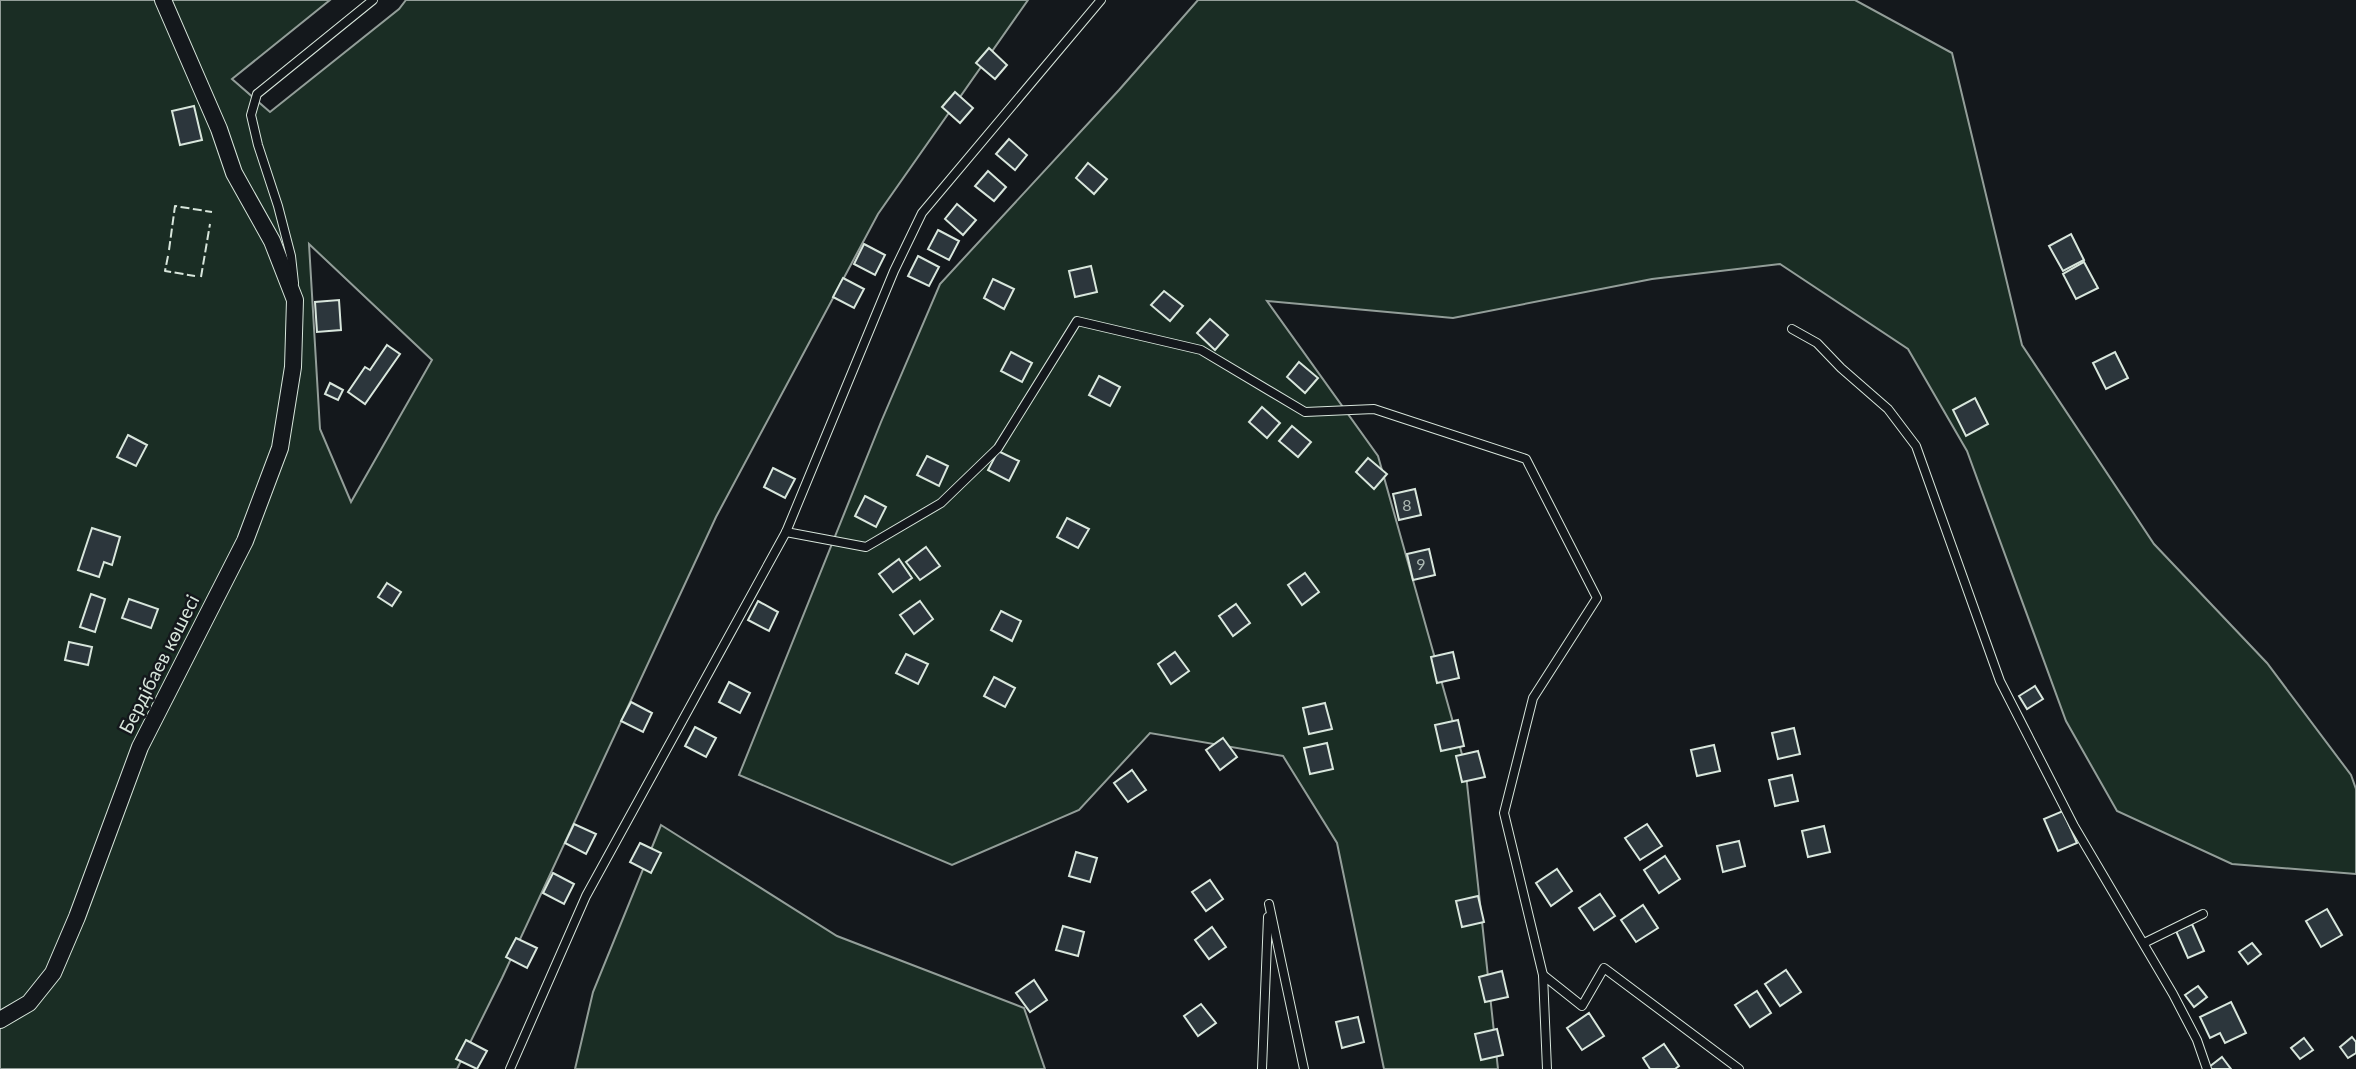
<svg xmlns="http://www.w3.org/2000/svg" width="2356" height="1069" viewBox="0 0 2356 1069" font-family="Lato,sans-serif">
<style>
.green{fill:#1a2d24;stroke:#939e99;stroke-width:2;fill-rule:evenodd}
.building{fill:#2c363c;stroke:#d8e6dc;stroke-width:2}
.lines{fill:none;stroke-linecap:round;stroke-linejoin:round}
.service-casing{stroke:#d8e6dc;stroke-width:10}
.minor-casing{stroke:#d8e6dc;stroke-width:18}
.service{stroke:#14181c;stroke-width:8}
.minor{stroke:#14181c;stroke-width:16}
.fence{stroke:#d8e6dc;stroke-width:2;stroke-dasharray:9 3.5;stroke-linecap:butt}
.labels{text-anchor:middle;stroke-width:5;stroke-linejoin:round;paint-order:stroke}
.number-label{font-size:16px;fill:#adbab4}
.street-label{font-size:19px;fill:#d8e6dc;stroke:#14181c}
</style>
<rect width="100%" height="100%" fill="#14181c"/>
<g class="green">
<path d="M0,0H330L232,79L270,112L399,9L406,0H1028L878,214L716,517L502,978L457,1069H0ZM309,244L432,360L351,502L320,429Z"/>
<path d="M1198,0H1855L1952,53L2022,345L2154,544L2267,663L2351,775L2356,789V874L2232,864L2117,811L2066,721L1967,451L1908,349L1780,264L1652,279L1453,318L1267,301L1378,456L1465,765L1498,1069H1384L1337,843L1283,756L1150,733L1079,810L952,865L739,775L881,422L940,284L1119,90Z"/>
<path d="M661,825L837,936L1024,1008L1045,1069H575L593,992Z"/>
</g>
<g class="building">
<path d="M989,48L1007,65L995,79L976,63Z"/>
<path d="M955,92L973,108L960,123L942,107Z"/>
<path d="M194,106L202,140L180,145L172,111Z"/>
<path d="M1009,139L1027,155L1015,170L996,154Z"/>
<path d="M1088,163L1107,179L1094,194L1076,178Z"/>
<path d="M988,171L1006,187L994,201L975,186Z"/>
<path d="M957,204L976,220L963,235L945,219Z"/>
<path d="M938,230L959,241L949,260L928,249Z"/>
<path d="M2071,234L2084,260L2063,271L2049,246Z"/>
<path d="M864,244L885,255L875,275L854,264Z"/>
<path d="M918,256L939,267L929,286L908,276Z"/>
<path d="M2084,262L2098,288L2076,299L2063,274Z"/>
<path d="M1091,266L1097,292L1075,297L1069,271Z"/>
<path d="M843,278L864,289L854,308L833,297Z"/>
<path d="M993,279L1014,289L1004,309L984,298Z"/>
<path d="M1164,291L1183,306L1170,321L1151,305Z"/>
<path d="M339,300L341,330L317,332L315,302Z"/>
<path d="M1210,319L1228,335L1215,350L1197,333Z"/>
<path d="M387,345L400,354L365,404L348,392L365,367L370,370Z"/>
<path d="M1011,352L1032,363L1022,382L1001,371Z"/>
<path d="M2115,352L2128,378L2106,389L2093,363Z"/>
<path d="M1299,362L1318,378L1305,393L1287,377Z"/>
<path d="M1099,376L1120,387L1110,406L1089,395Z"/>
<path d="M330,383L343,390L338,400L325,394Z"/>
<path d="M1975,398L1988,424L1966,436L1953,410Z"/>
<path d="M1262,407L1280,423L1267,438L1249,422Z"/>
<path d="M1292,426L1311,442L1298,457L1279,441Z"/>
<path d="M128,435L147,445L136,466L117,457Z"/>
<path d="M998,451L1019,461L1009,481L988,470Z"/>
<path d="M927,456L948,466L939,486L917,475Z"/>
<path d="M1368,458L1387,474L1374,489L1356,472Z"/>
<path d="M773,468L795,479L785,498L764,487Z"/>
<path d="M1415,489L1421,515L1399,520L1393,494Z"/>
<path d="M865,496L886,507L876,527L855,516Z"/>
<path d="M1067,518L1089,529L1078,548L1057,537Z"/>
<path d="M92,528L120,537L112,565L104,562L99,577L78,570Z"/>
<path d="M926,547L940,566L920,580L906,562Z"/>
<path d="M1429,549L1435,575L1413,580L1407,554Z"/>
<path d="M899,559L912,578L893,592L879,574Z"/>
<path d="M1305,573L1319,592L1302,605L1288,585Z"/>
<path d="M387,583L401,592L392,606L378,597Z"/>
<path d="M91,594L105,599L95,632L80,627Z"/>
<path d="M129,599L158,609L151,628L122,618Z"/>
<path d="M758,601L778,612L769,631L748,620Z"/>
<path d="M920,601L933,619L914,634L900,615Z"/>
<path d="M1236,604L1250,623L1233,636L1219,616Z"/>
<path d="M1001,611L1021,621L1012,641L991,630Z"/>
<path d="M69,642L92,647L88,665L65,660Z"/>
<path d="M1175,652L1189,671L1171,684L1158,664Z"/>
<path d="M1453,652L1459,678L1437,683L1431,657Z"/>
<path d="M906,654L928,664L918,684L896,673Z"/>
<path d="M994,677L1015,688L1005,707L984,696Z"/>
<path d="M729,682L750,693L740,713L719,702Z"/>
<path d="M2035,686L2043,699L2027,709L2019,696Z"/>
<path d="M631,702L652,713L643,732L621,721Z"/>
<path d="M1325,703L1332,729L1309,734L1303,708Z"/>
<path d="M1458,720L1464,746L1441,751L1435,725Z"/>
<path d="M695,727L716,738L706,757L685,746Z"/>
<path d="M1794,728L1800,754L1778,759L1772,733Z"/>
<path d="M1223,738L1237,757L1220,770L1206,750Z"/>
<path d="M1327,743L1333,769L1310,774L1304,748Z"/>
<path d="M1714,745L1720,771L1697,776L1691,750Z"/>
<path d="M1478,751L1485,777L1462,782L1456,756Z"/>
<path d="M1132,770L1146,790L1128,802L1114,783Z"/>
<path d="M1792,775L1798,801L1775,806L1769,780Z"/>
<path d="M2063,811L2077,843L2058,851L2044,819Z"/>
<path d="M574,824L596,834L586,854L565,843Z"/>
<path d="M1647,824L1662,846L1640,860L1625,838Z"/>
<path d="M1824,826L1830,852L1808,857L1802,831Z"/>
<path d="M1739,841L1745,866L1723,872L1717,846Z"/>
<path d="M640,843L661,853L651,873L630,862Z"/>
<path d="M1076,852L1097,858L1090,882L1069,876Z"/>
<path d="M1665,856L1680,879L1659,893L1644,870Z"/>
<path d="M1557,869L1572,891L1551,906L1536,883Z"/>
<path d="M553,873L574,884L564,904L543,893Z"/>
<path d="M1210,880L1223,899L1206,911L1192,892Z"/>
<path d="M1600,894L1615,916L1594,930L1579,908Z"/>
<path d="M1478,896L1484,922L1462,927L1456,901Z"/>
<path d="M1643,905L1658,928L1636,942L1621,920Z"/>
<path d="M2327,909L2342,935L2321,947L2306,921Z"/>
<path d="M2192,924L2204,951L2188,958L2176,931Z"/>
<path d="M1063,926L1084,932L1078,956L1056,950Z"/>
<path d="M1212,927L1226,947L1209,959L1195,940Z"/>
<path d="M516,938L537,948L527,968L506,957Z"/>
<path d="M2252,943L2261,954L2248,964L2239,952Z"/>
<path d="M1786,970L1801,992L1780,1006L1765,984Z"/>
<path d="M1502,971L1508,997L1485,1002L1479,977Z"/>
<path d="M1034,980L1047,1000L1030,1012L1016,993Z"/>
<path d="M2198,986L2207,997L2194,1007L2185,995Z"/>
<path d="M1757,991L1771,1013L1750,1027L1735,1005Z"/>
<path d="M2231,1002L2246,1033L2225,1043L2220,1033L2210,1038L2200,1017Z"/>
<path d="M1201,1004L1216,1023L1198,1036L1184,1016Z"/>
<path d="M1589,1013L1604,1036L1582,1050L1567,1028Z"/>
<path d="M1358,1017L1364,1042L1342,1048L1336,1022Z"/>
<path d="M1497,1029L1503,1055L1481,1060L1475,1034Z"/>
<path d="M2352,1037L2356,1042V1053L2348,1058L2340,1047Z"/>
<path d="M2304,1038L2313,1050L2300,1059L2291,1048Z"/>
<path d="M466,1040L487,1051L477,1069L456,1059Z"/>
<path d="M1664,1044L1679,1066L1675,1069H1650L1643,1058Z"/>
<path d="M2222,1057L2231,1069H2211L2209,1067Z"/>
</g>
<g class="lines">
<defs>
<g id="service">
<path d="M294,283L291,256L278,206L258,145L251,115L257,94L373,0"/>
<path d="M1792,329L1817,343L1841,368L1888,409L1916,446L2000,681L2074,826L2173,994L2197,1040L2207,1069"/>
<path d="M786,532L866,547L941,503L998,448L1077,321L1201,350L1305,412L1374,409L1526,459L1597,598L1533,698L1504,813L1543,975"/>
<path d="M1269,904L1304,1069"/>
<path d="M2144,943L2203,914"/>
<path d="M510,1069L586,896L786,532L894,271L922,213L1101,0"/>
<path d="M1262,1069L1268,917"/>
<path d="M1547,1069L1543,975L1582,1006L1604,968L1739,1069"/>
</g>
<path id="minor" d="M0,1020L29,1003L53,973L77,917L140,747L245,541L280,448L293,367L295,300L272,241L234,173L219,129L163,0"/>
</defs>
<use href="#service" class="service-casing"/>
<use href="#minor" class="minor-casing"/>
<use href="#service" class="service"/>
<use href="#minor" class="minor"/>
<g class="fence">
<path d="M169,250L175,206L212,212"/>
<path d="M168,256L165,271L195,276"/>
<path d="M201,277L210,224"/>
</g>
</g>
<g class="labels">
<g class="number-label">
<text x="1407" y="511">8</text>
<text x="1421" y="570">9</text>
</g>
<g class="street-label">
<text transform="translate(159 664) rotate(-63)" y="7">Бердібаев көшесі</text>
</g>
</g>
</svg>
